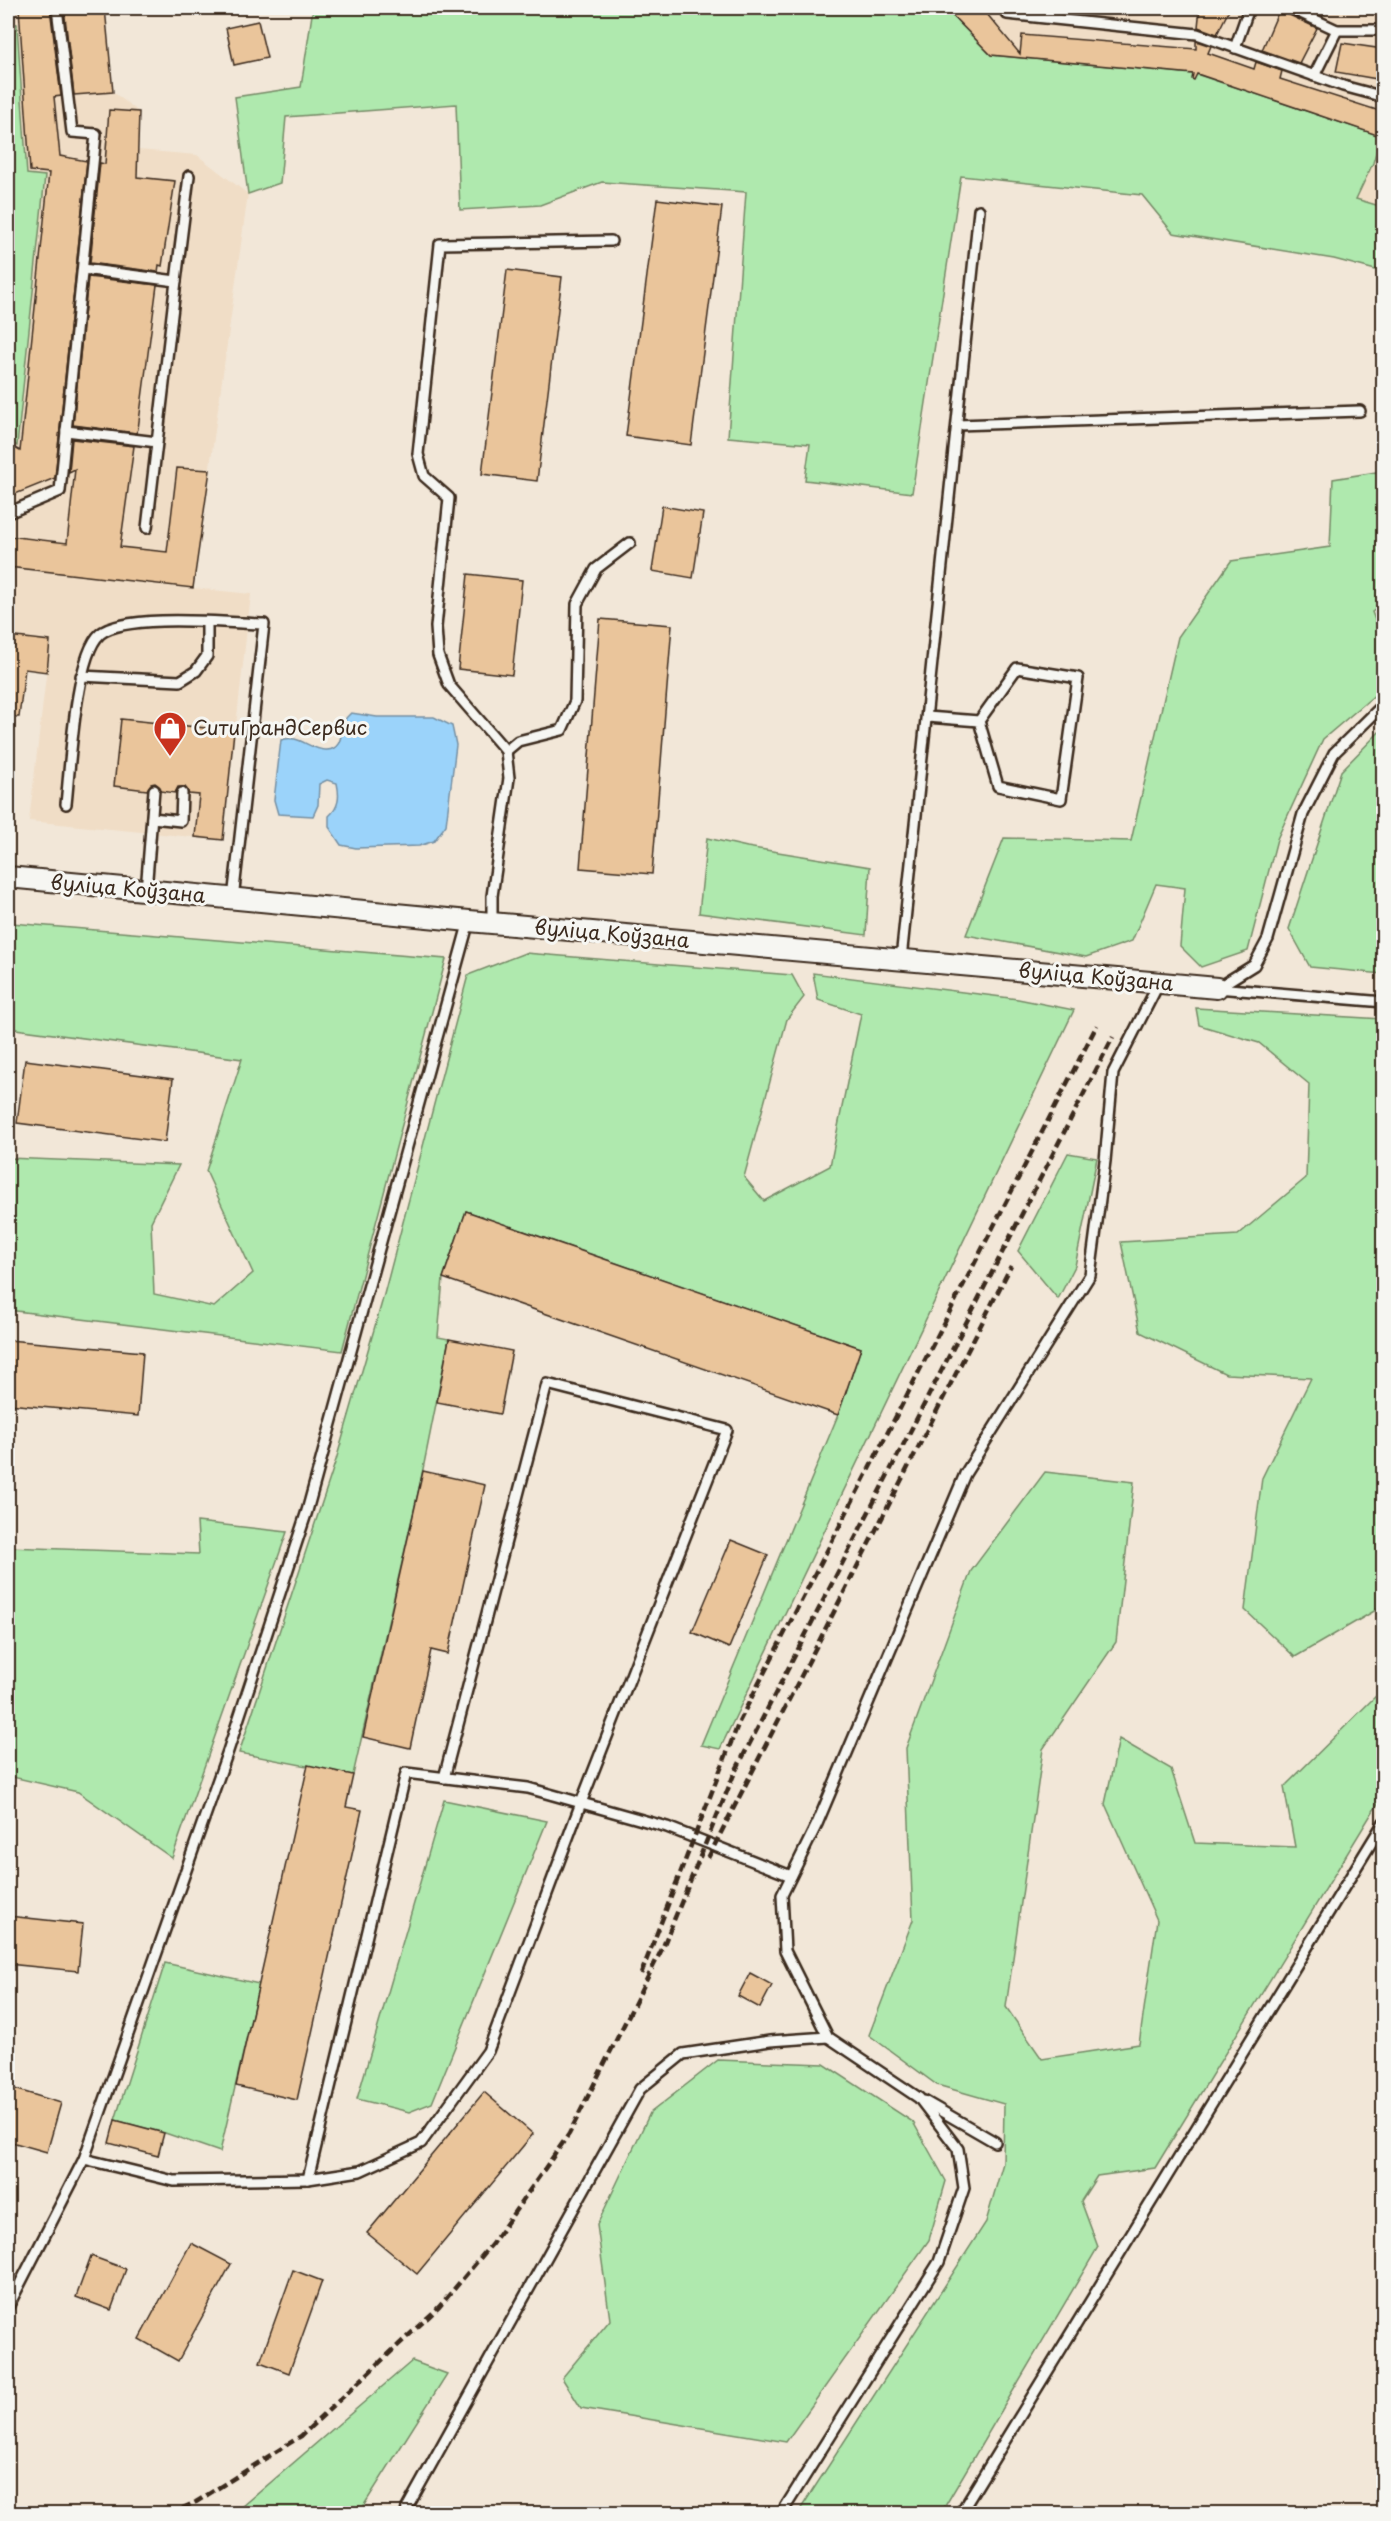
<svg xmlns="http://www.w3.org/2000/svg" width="1391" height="2521" viewBox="0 0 1391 2521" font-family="'Playpen Sans',sans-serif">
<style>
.built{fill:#f0ddc6}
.green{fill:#afe9ae;stroke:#758a66;stroke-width:1.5}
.water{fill:#9bd3fa;stroke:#758fa2;stroke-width:1.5}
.building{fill:#eac59b;stroke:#3b2a1e;stroke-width:1.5}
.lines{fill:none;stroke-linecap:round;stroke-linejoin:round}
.lane-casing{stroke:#3b2a1e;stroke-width:14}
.street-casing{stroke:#3b2a1e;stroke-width:24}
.lane{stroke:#f6f6f2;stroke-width:9}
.street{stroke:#f6f6f2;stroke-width:20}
.rail{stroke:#3b2a1e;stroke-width:4.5;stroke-dasharray:9 4.5;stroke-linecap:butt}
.labels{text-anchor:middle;stroke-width:6;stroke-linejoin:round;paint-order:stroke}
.poi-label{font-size:20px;fill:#3b2a1e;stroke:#f6f6f2;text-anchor:start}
.street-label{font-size:20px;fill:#3b2a1e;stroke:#f6f6f2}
</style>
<rect width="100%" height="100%" fill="#f2e7d8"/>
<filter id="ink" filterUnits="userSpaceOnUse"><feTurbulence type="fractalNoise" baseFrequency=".0167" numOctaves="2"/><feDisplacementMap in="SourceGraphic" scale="12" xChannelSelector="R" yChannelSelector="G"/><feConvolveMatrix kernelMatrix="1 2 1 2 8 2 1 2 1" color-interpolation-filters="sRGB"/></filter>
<g filter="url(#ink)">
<g class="built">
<path d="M8,8H105L113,92L139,112L138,150L197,155L248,194L193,588L251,594L223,840L29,821L50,642L8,636Z"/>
<path d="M945,8H1383V207L1356,199L1373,163L1381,136L991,55Z"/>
</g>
<g class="green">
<path d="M313,8L505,9L508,8H945L991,55L1196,74L1381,136L1373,163L1356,199L1383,207V272L1334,259L1173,233L1142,195L961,176L912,493L805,480L810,444L728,437L746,192L602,182L540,205L460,210L456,104L286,117L280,183L248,194L235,97L301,87Z"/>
<path d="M8,23L17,24L27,174L45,176L17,446L8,440Z"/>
<path d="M1383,471V604L1372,612L1383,641V688L1323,739L1277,839L1248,951L1201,967L1180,946L1185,888L1156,884L1132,941L1086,957L966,935L1004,838L1131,841L1178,637L1231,561L1330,547L1333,479Z"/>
<path d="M1383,728V974L1310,967L1289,929L1341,771Z"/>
<path d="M707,838L747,847L870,867L866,935L699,913Z"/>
<path d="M11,923L446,959L342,1351L8,1310V1158L179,1165L151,1222L154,1294L214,1307L253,1273L206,1171L242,1059L8,1028V958Z"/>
<path d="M525,953L792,975L804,997L787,1019L744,1177L764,1201L830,1166L861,1014L818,1000L813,973L1018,999L1074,1010L720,1749L701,1745L838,1415L861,1348L466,1211L443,1278L438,1337L449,1339L420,1484L353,1775L239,1753L336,1460L382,1302L468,975Z"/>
<path d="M1196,1008L1383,1019V1606L1295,1657L1245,1610L1262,1478L1311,1378L1226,1374L1140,1332L1121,1242L1238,1235L1306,1178L1309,1084L1259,1043L1199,1025Z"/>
<path d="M1068,1153L1097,1158L1075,1266L1058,1299L1018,1251Z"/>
<path d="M1045,1472L1134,1482L1116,1642L1043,1749L1006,2007L1042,2059L1139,2044L1157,1920L1105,1804L1119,1739L1171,1769L1195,1843L1295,1847L1284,1787L1383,1689V1795L1155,2168L1097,2176L1081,2201L1098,2247L941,2513H798L986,2222L1003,2163L1004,2104L937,2085L869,2035L913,1920L906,1748L971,1571Z"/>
<path d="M197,1522L287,1532L172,1858L78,1792L8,1776V1547L199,1554Z"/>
<path d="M444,1800L547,1821L432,2103L409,2112L357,2099Z"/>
<path d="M165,1963L259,1984L220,2152L165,2133L115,2120Z"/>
<path d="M718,2060L824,2064L913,2122L946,2181L929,2240L786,2442L581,2408L562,2378L610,2320L597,2225L650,2113Z"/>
<path d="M412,2361L447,2374L359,2513H235Z"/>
</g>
<path class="water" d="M351,713L377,717H434L452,726L456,745L446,825L434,841L419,846L356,848L341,845L329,827V816C339,807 340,797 337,783L327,780L319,784L318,805L313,816L278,814L274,800L281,740C299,733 310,751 327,750C344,749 340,730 345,720C346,717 349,715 351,713Z"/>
<g class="building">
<path d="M19,8H50L61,96L54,97L60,156L87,161L55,478L8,497V444L20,451L49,173L30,171Z"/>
<path d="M64,8H105L113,92L74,95Z"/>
<path d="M945,8H982L1020,54L1022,35L1196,49V41L1211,46L1208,53L1254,69L1256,62L1282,71L1280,79L1383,112V137L1197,74L1194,80L1192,79L1193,74L991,55Z"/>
<path d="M1200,8H1230L1217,34L1198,27Z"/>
<path d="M1280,8H1283L1287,14L1317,28L1299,63L1262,50Z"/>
<path d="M1305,8H1327L1323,16Z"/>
<path d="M258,21L267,58L234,65L226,28Z"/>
<path d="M1342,43L1383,49V80L1336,72Z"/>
<path d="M109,110L139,112L137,177L175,181L162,266L159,265L158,272L90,263L100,163L105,164Z"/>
<path d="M657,199L722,207L691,445L626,436Z"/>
<path d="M507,270L562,277L537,481L482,474Z"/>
<path d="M88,277L157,285L138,429L136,433L73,425Z"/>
<path d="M72,439L134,446L120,547L167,552L177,468L210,470L193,588L8,567V536L67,543L75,469L69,472Z"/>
<path d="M662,506L703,513L693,578L652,571Z"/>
<path d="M468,574L522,580L512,675L458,669Z"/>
<path d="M600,619L672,625L652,874L580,868Z"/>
<path d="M8,636L50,641L47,672L25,669L19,717H8Z"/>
<path d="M121,719L234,731L223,840L195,837L199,795L189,794L185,787H178L175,793L161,791L160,787L155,783L151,784L147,790L114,786Z"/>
<path d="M25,1060L173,1079L165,1142L17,1123Z"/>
<path d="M466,1211L861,1348L838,1415L443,1278Z"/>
<path d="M449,1339L512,1351L500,1414L437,1402Z"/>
<path d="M8,1340L143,1352L138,1416L8,1404Z"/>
<path d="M423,1471L485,1485L448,1654L431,1650L410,1748L363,1737Z"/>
<path d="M731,1540L768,1555L729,1648L692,1632Z"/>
<path d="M308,1765L353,1775L346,1807L362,1810L297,2100L236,2086Z"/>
<path d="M8,1916L83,1924L78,1971L8,1964Z"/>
<path d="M750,1973L772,1985L760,2008L738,1996Z"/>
<path d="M8,2087L61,2103L47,2152L8,2141Z"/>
<path d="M484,2092L533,2134L417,2274L367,2233Z"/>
<path d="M115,2120L164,2133L158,2156L109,2143Z"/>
<path d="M191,2243L231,2264L178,2361L139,2339Z"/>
<path d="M91,2256L126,2269L111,2310L76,2297Z"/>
<path d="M293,2270L322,2281L289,2373L260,2362Z"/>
</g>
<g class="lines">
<defs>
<g id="lane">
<path d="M1003,8L1007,14L1197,34L1343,86L1384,97"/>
<path d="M1290,8L1337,30H1384"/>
<path d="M1235,48L1249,8"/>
<path d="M1314,76L1337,30"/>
<path d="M83,269L176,281L189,176"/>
<path d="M957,425L1360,411"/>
<path d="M66,431L157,442"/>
<path d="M8,513L60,491L96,134L72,132L57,8"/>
<path d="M147,528L176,281"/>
<path d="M81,676L180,681L196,671L207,656V623"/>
<path d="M927,717L979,721L998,786L1061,799L1078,678L1017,668L979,721"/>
<path d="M506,751L518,741L562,730L575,701L577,604L596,569L630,543"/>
<path d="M66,804C70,769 75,656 100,634C125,613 229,623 264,624L233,899"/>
<path d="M152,818L181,821L182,793"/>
<path d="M146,891L154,790"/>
<path d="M492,923V896L509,778L506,751L449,685L438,655L436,627L449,498L424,476L418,454L440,244L611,241"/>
<path d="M901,959L979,210"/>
<path d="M1217,988L1254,965L1268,939L1303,814L1334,753L1384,704"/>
<path d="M1217,988L1384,1002"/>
<path d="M924,2101L995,2142"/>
<path d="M84,2159L174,2181L308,2179L406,1773L528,1788L667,1827L791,1876"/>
<path d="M308,2179L360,2171L421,2143L488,2051L581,1803L727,1430L547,1384L444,1778"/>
<path d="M8,2307L84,2159L228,1751L307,1511L469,921"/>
<path d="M406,2514L407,2508L640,2089L683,2054L770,2041L828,2037"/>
<path d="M781,2514L939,2262L964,2188L958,2149L919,2098L828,2037L785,1951L782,1895L817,1824L965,1474L1090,1275L1105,1161L1113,1073L1159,983"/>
<path d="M960,2514L1384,1822"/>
</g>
<path id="street" d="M8,877L469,921L1217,988"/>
</defs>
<use href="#lane" class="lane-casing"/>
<use href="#street" class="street-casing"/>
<use href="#lane" class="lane"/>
<use href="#street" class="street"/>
<g class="rail">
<path d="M708,1858L1011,1266"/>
<path d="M641,1974L739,1722L1097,1025"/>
<path d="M170,2514L196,2502L301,2436L439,2307L492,2244L569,2134L662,1949L735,1772L1113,1037"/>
</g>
</g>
</g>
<defs>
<symbol id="shop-pin" viewBox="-11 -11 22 30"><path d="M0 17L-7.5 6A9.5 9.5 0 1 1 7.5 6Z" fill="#c8321e" stroke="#f6f6f2"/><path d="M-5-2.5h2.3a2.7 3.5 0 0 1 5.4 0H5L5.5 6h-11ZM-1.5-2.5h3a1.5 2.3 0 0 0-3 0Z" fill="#fff"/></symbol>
</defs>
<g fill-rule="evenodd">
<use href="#shop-pin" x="151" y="709" width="38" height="52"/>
</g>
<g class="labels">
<g class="poi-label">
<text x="193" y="735">СитиГрандСервис</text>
</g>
<g class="street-label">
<text transform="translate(128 889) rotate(5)" y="7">вуліца Коўзана</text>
<text transform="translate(612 934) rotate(5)" y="7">вуліца Коўзана</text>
<text transform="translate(1096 977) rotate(5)" y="7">вуліца Коўзана</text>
</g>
</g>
<rect width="1391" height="2521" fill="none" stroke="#f6f6f2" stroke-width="30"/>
<rect x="15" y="15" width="1361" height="2491" fill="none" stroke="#3b2a1e" stroke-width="2" filter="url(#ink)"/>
</svg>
